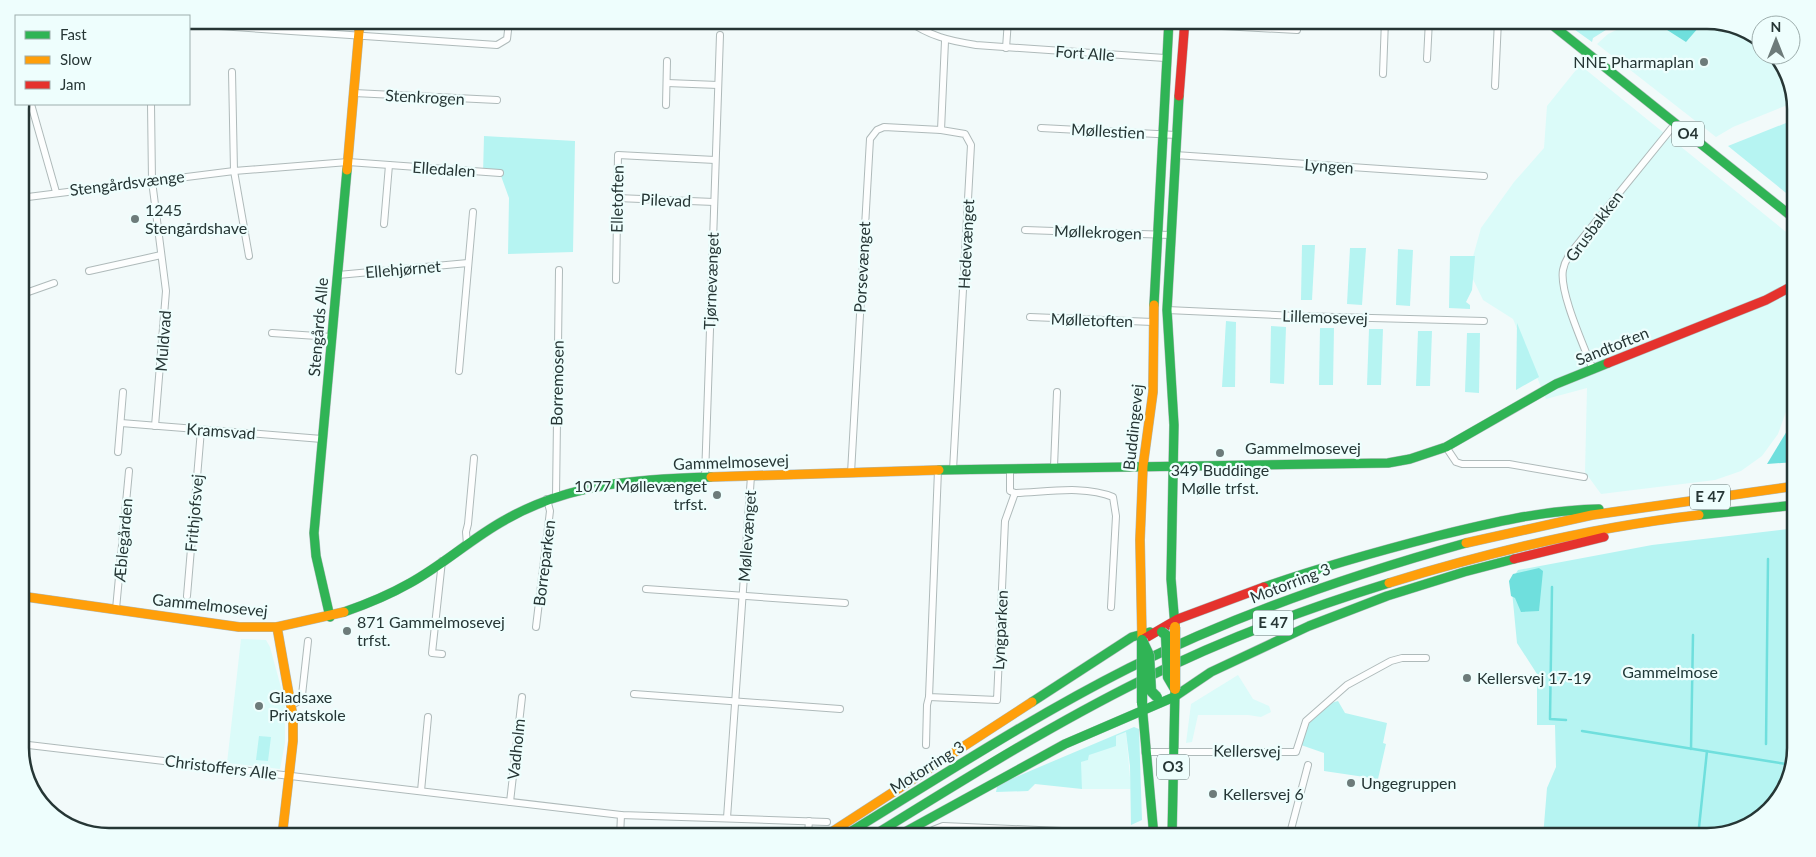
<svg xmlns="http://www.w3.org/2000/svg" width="1816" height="857" viewBox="0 0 1816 857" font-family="Lato,sans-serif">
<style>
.built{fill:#dbfbf9}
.green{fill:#b6f4f2}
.water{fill:#6fdfdd}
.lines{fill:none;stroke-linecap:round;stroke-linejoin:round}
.stream{stroke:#6fdfdd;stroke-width:2.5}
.street-casing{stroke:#afbaba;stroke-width:8}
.fast-casing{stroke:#afbaba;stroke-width:10}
.slow-casing{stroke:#afbaba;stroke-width:10}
.jam-casing{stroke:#afbaba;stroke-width:10}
.street{stroke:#fdfefe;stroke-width:6}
.fast{stroke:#30b455;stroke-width:9}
.slow{stroke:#ff9f0a;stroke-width:9}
.jam{stroke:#e5322d;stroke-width:9}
.fast-bridge-casing{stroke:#a0bbba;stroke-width:11;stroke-linecap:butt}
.slow-bridge-casing{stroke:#a0bbba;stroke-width:11;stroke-linecap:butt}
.fast-bridge{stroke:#30b455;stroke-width:10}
.slow-bridge{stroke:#ff9f0a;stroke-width:10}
.poi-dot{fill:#6d7b7a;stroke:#eefefd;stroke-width:2}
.labels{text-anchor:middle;stroke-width:4.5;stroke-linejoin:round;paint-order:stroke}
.shield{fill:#eefefd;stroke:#627271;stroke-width:1}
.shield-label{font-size:15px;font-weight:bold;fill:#263635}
.street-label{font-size:16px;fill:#263635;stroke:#eefefd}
.poi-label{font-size:16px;fill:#263635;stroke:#eefefd;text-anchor:start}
.park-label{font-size:16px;fill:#213a39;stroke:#eefefd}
.rim{fill:none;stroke:#263635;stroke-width:2.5}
</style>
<rect width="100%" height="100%" fill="#f2fafa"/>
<g class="built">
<path d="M1637,20H1707L1746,29L1761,42V55H1776L1781,60L1795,102L1733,127L1716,137L1597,44L1608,34Z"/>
<path d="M1580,65L1796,240V414L1787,409L1778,434L1762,456L1741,471L1715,480L1601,494L1585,472L1587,388L1546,399L1513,319L1483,300L1469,271L1481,228L1514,182L1544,148L1547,106Z"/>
<path d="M241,639L266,640L270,647L285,702V743L280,769L227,763Z"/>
<path d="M1238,675L1253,699L1269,706L1271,712L1261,717L1248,715H1198L1192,742L1186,743L1191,704Z"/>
<path d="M1126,732L1131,789H1082L1080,762L1088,760L1089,755L1116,736Z"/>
</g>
<g class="green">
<path d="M1602,20H1622L1593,38L1592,42L1571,27L1579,21L1590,29Z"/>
<path d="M1796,119V201L1728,146Z"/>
<path d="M484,136L575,141L573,252L508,254L509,198L501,176L483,174Z"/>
<path d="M1302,245H1315L1312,300H1301Z"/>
<path d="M1350,248H1366L1362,305L1347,304Z"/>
<path d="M1398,249L1413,250L1410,306L1396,305Z"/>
<path d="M1450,256H1475L1472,290L1466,302L1470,305V309L1449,308Z"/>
<path d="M1226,321L1236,322L1235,387H1222Z"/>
<path d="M1517,323L1539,377L1516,390Z"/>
<path d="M1271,326L1286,327L1284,384L1270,383Z"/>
<path d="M1320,328H1334L1333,385H1319Z"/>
<path d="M1369,329H1383L1381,385H1367Z"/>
<path d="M1418,331H1432L1430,386H1416Z"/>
<path d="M1467,333H1480L1479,393L1465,392Z"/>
<path d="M1796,528V748L1787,787L1756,822L1708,837H1543L1547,788L1556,767L1555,725H1537V674L1517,643L1511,581L1518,570L1652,545Z"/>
<path d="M1338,701L1345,713L1387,723L1383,743L1386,744L1378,779L1324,771V753L1301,745L1307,725L1331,703Z"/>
<path d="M1134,727L1139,729L1142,820L1131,825L1130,766L1126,732L1116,736V746L1089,755L1088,760L1081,762L1082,789L1035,784L1028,791L996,792L997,787L1011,779Z"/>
<path d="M259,736L271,737L268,761L256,760Z"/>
</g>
<g class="water">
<path d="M1660,20H1705L1686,42L1664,28Z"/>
<path d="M1790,426L1796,435V462L1767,464Z"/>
<path d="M1539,568L1543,571L1539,611L1521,612L1515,598L1511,596L1509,581L1513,574Z"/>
</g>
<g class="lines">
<g class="stream">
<path d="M1552,587L1550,719L1566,720"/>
<path d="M1582,731L1792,765"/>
<path d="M1766,744L1768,559"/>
<path d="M1691,749L1693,635"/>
<path d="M1698,837L1707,751"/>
</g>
<defs>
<g id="street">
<path d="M534,20L590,24"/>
<path d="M719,20L737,23L756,20"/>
<path d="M907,20C929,36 950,41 976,45L1165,58"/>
<path d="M189,24L497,45L507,39L509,22L511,20"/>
<path d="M1185,24L1297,30L1298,20"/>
<path d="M945,41L941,130L965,134L971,145L953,470"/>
<path d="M1006,48L1008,20"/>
<path d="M1427,59L1429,20"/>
<path d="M232,72L234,171L249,256"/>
<path d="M1383,74L1385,20"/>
<path d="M667,83L718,85"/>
<path d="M1495,86L1498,20"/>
<path d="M354,93L497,100"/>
<path d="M31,104L56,192"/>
<path d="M151,104L152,181L166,291L155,426"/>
<path d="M666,105L667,61"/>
<path d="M1041,128L1176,135"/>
<path d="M1175,155L1484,176"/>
<path d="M20,198L234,171L348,162L500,173"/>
<path d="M617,198L714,202"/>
<path d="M384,224L389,165"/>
<path d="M1025,230L1170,235"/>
<path d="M89,271L161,255"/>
<path d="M338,275L468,263"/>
<path d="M616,280L618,155L715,160"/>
<path d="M20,295L54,283"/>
<path d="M1167,310L1297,316L1484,321"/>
<path d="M1030,317L1153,322"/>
<path d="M272,333L332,337"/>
<path d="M1593,370C1584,346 1559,292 1563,270C1565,258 1574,249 1581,240L1675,124"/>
<path d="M459,371L473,212"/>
<path d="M121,423L322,439"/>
<path d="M1446,447L1456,462L1462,464H1509L1584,477"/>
<path d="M118,452L123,392"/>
<path d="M1054,467L1057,392"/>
<path d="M1010,468V491L1015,493C1046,492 1085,485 1113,497L1116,516L1111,607"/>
<path d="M938,470L929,697L997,700L1005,521L1015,493"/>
<path d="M851,473L870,139L877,130L884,127L941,130"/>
<path d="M705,477L720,35"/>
<path d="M556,496L559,270"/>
<path d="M467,545L466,532L468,524L474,458"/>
<path d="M646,589L845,603"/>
<path d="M187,596L201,430"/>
<path d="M116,609L129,471"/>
<path d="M536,627L550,511L547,499"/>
<path d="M442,654L432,653L442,561"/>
<path d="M634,694L840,709"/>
<path d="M292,705L299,701L302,695L308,641"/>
<path d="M20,744L621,815L827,822"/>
<path d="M926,745L927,705L929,697"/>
<path d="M1145,752H1296L1306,721L1347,685L1391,661L1402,658H1426"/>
<path d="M421,791L428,717"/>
<path d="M510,802L522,697"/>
<path d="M727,818L751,476"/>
<path d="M808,833L809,821"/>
<path d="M1172,835L1254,833L1269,837"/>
<path d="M620,837L621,815"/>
<path d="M928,837L933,830L943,826L1154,835"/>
<path d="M1289,837L1308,765"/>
</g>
<g id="fast">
<path d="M1546,20L1796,220"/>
<path d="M1154,305L1169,20"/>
<path d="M939,470L1388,463L1410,459L1446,447L1556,384L1608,363"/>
<path d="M1699,515L1796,505"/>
<path d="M1264,587C1321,567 1379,551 1437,536C1490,523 1544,510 1599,509"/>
<path d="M344,612C367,604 389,595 410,583C443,565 472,538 505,520C569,483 639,479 711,477"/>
<path d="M330,617L316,556L314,533L347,170"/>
<path d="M1175,626L1171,579L1174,425L1167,310L1179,96"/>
<path d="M1032,702L1132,637L1150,632"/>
<path d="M1142,704L1154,837"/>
<path d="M842,837C937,779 1030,718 1129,668C1237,614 1351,575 1466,543"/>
<path d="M871,837C960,782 1049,726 1142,680C1221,640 1305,609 1389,583"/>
<path d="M896,837L1065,744L1174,697L1211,672L1309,626L1387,596L1464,572L1514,559"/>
<path d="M1172,837L1175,691"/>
</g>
<g id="slow">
<path d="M347,170L360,20"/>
<path d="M711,477L939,470"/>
<path d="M1466,543L1592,515L1796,486"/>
<path d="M1389,583C1490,552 1594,527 1699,515"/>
<path d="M20,596L239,627H277L344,612"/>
<path d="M277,627L293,717V741L282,837"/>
<path d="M1142,639L1140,540L1143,466L1153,392L1154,305"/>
<path d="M824,837L1032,702"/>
</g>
<g id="jam">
<path d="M1179,96L1185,20"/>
<path d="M1608,363L1766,300L1796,284"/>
<path d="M1514,559L1604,537"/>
<path d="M1142,640L1178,619L1264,587"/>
</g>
</defs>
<use href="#street" class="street-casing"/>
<use href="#fast" class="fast-casing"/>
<use href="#slow" class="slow-casing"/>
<use href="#jam" class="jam-casing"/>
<use href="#street" class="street"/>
<use href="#fast" class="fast"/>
<use href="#slow" class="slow"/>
<use href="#jam" class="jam"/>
<defs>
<g id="fast-bridge">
<path d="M1162,632L1166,635L1168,677L1175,689"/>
<path d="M1142,640L1149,655L1151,691L1157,697"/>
<path d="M1142,641V703"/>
</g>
<path id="slow-bridge" d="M1175,627V689"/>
</defs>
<use href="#fast-bridge" class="fast-bridge-casing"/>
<use href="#slow-bridge" class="slow-bridge-casing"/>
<use href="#fast-bridge" class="fast-bridge"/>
<use href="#slow-bridge" class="slow-bridge"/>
</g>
<g class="poi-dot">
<circle cx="1704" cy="62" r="5"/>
<circle cx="135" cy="219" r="5"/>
<circle cx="1220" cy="453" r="5"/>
<circle cx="717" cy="495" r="5"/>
<circle cx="347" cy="631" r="5"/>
<circle cx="1467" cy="678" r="5"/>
<circle cx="259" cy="706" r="5"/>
<circle cx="1351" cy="783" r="5"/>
<circle cx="1213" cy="794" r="5"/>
</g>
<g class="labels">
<g class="shield">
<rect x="1672" y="121.5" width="32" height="25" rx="4"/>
<rect x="1690" y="484.5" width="40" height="25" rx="4"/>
<rect x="1253" y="610.5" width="40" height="25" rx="4"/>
<rect x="1157" y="754.5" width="32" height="25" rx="4"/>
</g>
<g class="shield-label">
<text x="1688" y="139">O4</text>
<text x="1710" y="502">E 47</text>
<text x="1273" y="628">E 47</text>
<text x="1173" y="772">O3</text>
</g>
<g class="street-label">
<text transform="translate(1085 53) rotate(4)" y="6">Fort Alle</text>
<text transform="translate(425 97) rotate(3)" y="6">Stenkrogen</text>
<text transform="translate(1108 131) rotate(3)" y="6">Møllestien</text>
<text transform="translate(1329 166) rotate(4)" y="6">Lyngen</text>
<text transform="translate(444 169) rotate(4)" y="6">Elledalen</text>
<text transform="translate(127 183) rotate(-7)" y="6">Stengårdsvænge</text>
<text transform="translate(617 199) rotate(-89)" y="6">Elletoften</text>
<text transform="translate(666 200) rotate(2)" y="6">Pilevad</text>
<text transform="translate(1594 226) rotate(-53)" y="6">Grusbakken</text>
<text transform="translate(1098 232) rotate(2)" y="6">Møllekrogen</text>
<text transform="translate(966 244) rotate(-87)" y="6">Hedevænget</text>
<text transform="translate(862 267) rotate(-87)" y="6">Porsevænget</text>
<text transform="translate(403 269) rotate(-5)" y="6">Ellehjørnet</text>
<text transform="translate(711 281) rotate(-88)" y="6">Tjørnevænget</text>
<text transform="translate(1325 317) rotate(2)" y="6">Lillemosevej</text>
<text transform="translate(1092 320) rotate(2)" y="6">Mølletoften</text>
<text transform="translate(318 327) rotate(-85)" y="6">Stengårds Alle</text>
<text transform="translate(163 341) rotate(-86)" y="6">Muldvad</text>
<text transform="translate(1612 346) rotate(-22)" y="6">Sandtoften</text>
<text transform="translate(557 383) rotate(-89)" y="6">Borremosen</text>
<text transform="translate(1133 427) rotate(-84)" y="6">Buddingevej</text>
<text transform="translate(221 431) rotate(4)" y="6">Kramsvad</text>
<text x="1303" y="454">Gammelmosevej</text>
<text transform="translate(731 462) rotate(-2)" y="6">Gammelmosevej</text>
<text transform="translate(194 513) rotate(-85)" y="6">Frithjofsvej</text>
<text transform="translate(747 536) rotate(-86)" y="6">Møllevænget</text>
<text transform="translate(123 540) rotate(-85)" y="6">Æblegården</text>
<text transform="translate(544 563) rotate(-83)" y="6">Borreparken</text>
<text transform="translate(1290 583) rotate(-21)" y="6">Motorring 3</text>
<text transform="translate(210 605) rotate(6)" y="6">Gammelmosevej</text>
<text transform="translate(1000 630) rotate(-87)" y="6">Lyngparken</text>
<text transform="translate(516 749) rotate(-84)" y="6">Vadholm</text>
<text transform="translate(1247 751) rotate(1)" y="6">Kellersvej</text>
<text transform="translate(221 767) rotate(7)" y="6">Christoffers Alle</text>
<text transform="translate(927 767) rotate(-32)" y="6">Motorring 3</text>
</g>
<g class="poi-label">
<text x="1694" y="68" text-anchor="end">NNE Pharmaplan</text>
<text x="145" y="216">1245<tspan x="145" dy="18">Stengårdshave</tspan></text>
<text x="1220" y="476" text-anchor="middle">349 Buddinge<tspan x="1220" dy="18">Mølle trfst.</tspan></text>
<text x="707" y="492" text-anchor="end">1077 Møllevænget<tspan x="707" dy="18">trfst.</tspan></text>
<text x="357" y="628">871 Gammelmosevej<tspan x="357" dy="18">trfst.</tspan></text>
<text x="1477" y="684">Kellersvej 17-19</text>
<text x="269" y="703">Gladsaxe<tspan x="269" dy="18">Privatskole</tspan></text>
<text x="1361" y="789">Ungegruppen</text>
<text x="1223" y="800">Kellersvej 6</text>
</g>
<g class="park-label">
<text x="1670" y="678">Gammelmose</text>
</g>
</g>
<path d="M0 0H1816V857H0ZM109 29H1707A80 80 0 0 1 1787 109V748A80 80 0 0 1 1707 828H109A80 80 0 0 1 29 748V109A80 80 0 0 1 109 29Z" fill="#eefefd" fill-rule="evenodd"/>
<path class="rim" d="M109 29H1707A80 80 0 0 1 1787 109V748A80 80 0 0 1 1707 828H109A80 80 0 0 1 29 748V109A80 80 0 0 1 109 29Z"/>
<rect x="15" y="15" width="175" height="90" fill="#eefefd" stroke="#9eaead"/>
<rect x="25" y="31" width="25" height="8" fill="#30b455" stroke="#9eaead"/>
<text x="60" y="40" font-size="15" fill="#263635">Fast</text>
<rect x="25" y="56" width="25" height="8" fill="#ff9f0a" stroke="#9eaead"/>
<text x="60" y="65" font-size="15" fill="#263635">Slow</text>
<rect x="25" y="81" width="25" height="8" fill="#e5322d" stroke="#9eaead"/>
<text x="60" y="90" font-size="15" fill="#263635">Jam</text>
<g transform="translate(1776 40)"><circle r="24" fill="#eefefd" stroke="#9eaead"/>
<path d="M0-4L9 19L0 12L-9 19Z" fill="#6d7b7a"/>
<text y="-8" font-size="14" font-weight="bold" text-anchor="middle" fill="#263635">N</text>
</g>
</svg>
